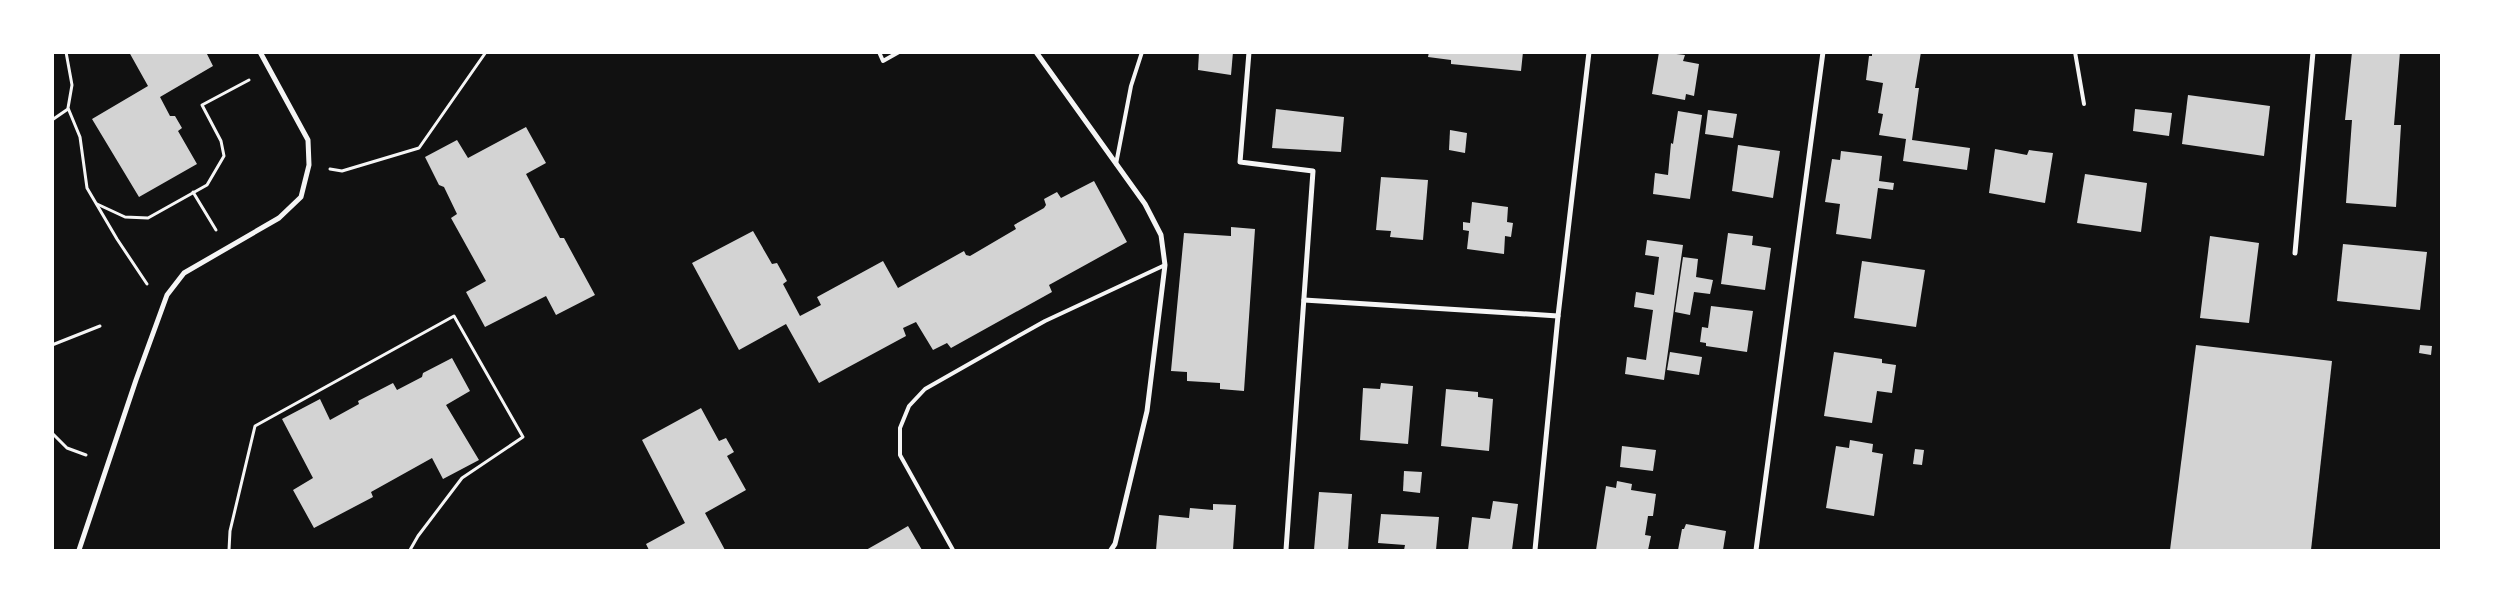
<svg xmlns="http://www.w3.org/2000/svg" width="2494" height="603" viewBox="0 0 2494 603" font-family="Jost,sans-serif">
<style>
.building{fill:#d3d3d3}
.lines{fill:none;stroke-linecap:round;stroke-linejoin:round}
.path{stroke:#f5f5f5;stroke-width:3}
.service{stroke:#f5f5f5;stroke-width:4}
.minor{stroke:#f5f5f5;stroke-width:5}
</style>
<rect width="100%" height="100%" fill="#111"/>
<g class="building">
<path d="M129,52H206L213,66L160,97L170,116H175L182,128L178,131L197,164L139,197L92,119L148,86Z"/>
<path d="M1199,52H1233L1231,75L1198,70Z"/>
<path d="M1429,52H1523L1521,71L1451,64V60L1428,57Z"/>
<path d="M1659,52L1685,55L1683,61L1699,64L1694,96L1686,94L1685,100L1652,94Z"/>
<path d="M1872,52H1921L1915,88H1919L1912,140L1970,148L1967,170L1903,161L1906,139L1879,135L1883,114L1878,113L1883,83L1866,80L1869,56H1872Z"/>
<path d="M2352,52H2400L2394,125H2401L2396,207L2346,203L2352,120H2345Z"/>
<path d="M2188,95L2270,106L2264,156L2182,144Z"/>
<path d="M1276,109L1344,117L1341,152L1272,148Z"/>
<path d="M2135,109L2172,113L2169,136L2133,131Z"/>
<path d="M1708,110L1737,114L1733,138L1705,134Z"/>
<path d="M1678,111L1702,115L1690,199L1653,194L1655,173L1668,175L1671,143L1673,144Z"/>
<path d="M526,127L546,163L526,174L560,238H564L595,295L556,315L546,296L485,327L466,292L486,281L451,218L457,214L444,187L439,185L425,157L457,140L468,158Z"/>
<path d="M1450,130L1467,133L1465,153L1449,150Z"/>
<path d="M1738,145L1780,151L1773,198L1732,191Z"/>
<path d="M1995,149L2027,155L2029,150L2053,153L2045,203L1989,193Z"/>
<path d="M1841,151L1882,156L1879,181L1894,183L1893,190L1878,188L1871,239L1836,234L1840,204L1825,202L1832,159L1840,160Z"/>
<path d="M2085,174L2147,183L2141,232L2077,223Z"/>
<path d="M1381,177L1428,180L1423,240L1390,237L1391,231L1376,230Z"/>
<path d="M1094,181L1127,242L1049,285L1052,292L951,348L947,343L933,350L916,322L903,328L906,336L819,383L786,324L739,350L692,263L753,231L772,264L777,263L787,281L783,284L800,316L821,305L817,297L883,261L898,288L964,251L966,255L970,256L1016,229L1014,225L1044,208L1046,205L1044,199L1057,192L1061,198Z"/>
<path d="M1472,202L1508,207L1507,222L1513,223L1511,237L1505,236L1504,254L1467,249L1469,231L1463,230V222L1470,223Z"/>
<path d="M1231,227L1255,229L1244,391L1220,389V383L1187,381V372L1171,371L1184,233L1231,236Z"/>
<path d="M1728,233L1753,236L1752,245L1771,248L1765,290L1721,284Z"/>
<path d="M2210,236L2259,243L2249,323L2200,318Z"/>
<path d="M1647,240L1683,245L1664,380L1625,374L1627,357L1646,360L1653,310L1634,307L1636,292L1654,295L1659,257L1645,255Z"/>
<path d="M2343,244L2427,252L2420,310L2337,301Z"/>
<path d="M1683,257L1698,259L1696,277L1713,280L1710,294L1694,292L1690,315L1675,312Z"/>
<path d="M1862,261L1925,270L1916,327L1854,318Z"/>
<path d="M1711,306L1753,311L1747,352L1706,346V343L1700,342L1702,327L1708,328Z"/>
<path d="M2196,345L2332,361L2311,550H2170Z"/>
<path d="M2420,345L2432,346L2431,355L2419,353Z"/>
<path d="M1670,352L1702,357L1699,375L1667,370Z"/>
<path d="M1834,352L1882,359V363L1896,365L1892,393L1877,391L1872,423L1824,416Z"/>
<path d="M452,358L470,391L446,405L479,460L443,479L432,458L371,492L373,497L314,528L293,490L313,478L282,419L320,399L330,420L359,404L358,401L393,383L397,390L422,377L423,373Z"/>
<path d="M1381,383L1413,386L1408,444L1360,440L1363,388L1380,389Z"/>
<path d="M1446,389L1478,392V397L1493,399L1489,451L1441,446Z"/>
<path d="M701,408L719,441L726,438L734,452L727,456L746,490L705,513L725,550H649L646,544L685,523L642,440Z"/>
<path d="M1850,440L1873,444L1872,452L1883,454L1874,516L1826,508L1836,446L1849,448Z"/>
<path d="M1622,446L1656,450L1653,471L1620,467Z"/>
<path d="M1915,449L1924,450L1922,465L1913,464Z"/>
<path d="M1404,471L1422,472L1420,493L1403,491Z"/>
<path d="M1617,481L1632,484L1631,490L1656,494L1653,516H1648L1645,535L1651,536L1648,550H1596L1606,486L1616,488Z"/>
<path d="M1319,492L1352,494L1348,550H1314Z"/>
<path d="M1493,501L1518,504L1512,550H1468L1472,517L1490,519Z"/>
<path d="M1213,504L1236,505L1233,550H1156L1159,515L1189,518L1190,508L1213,510Z"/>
<path d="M1381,514L1439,517L1436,550H1404L1405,545L1378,543Z"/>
<path d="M1686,524L1726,531L1723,550H1678L1682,529H1684Z"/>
<path d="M908,526L922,550H866L889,537Z"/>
</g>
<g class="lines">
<g class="path">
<path d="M66,52L72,85L68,108L80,137L87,188L117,239L147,284"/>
<path d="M52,120L68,109"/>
<path d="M330,169L342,171L419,148L486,52"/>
<path d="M193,192L216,230"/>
<path d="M97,204L125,217L148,218L207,185L224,156L221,141L202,105L249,80"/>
<path d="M52,345L100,326"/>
<path d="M52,433L67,448L86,455"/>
<path d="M229,550L230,531L255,426L454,316L523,437L462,478L418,536L410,550"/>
</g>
<g class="service">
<path d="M879,52L883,61L899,52"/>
<path d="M2075,52L2084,104"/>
<path d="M1116,164L1131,86L1142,52"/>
<path d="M953,550L900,455V428L909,406L925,389L1013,339L1045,321L1165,265"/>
</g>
<g class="minor">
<path d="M1036,52L1145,204L1161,235L1165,265L1147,411L1115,544L1111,550"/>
<path d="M1249,52L1240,162L1313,171L1286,550"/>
<path d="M2295,253L2313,52"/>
<path d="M1304,300L1558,316"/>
<path d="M79,550L136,380L167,295L184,273L279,218L301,197L309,165L308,140L260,52"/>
<path d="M1535,550L1558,316L1589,52"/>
<path d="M1756,550L1823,52"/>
</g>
</g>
<rect width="2494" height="603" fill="none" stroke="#ffffff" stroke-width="108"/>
</svg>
